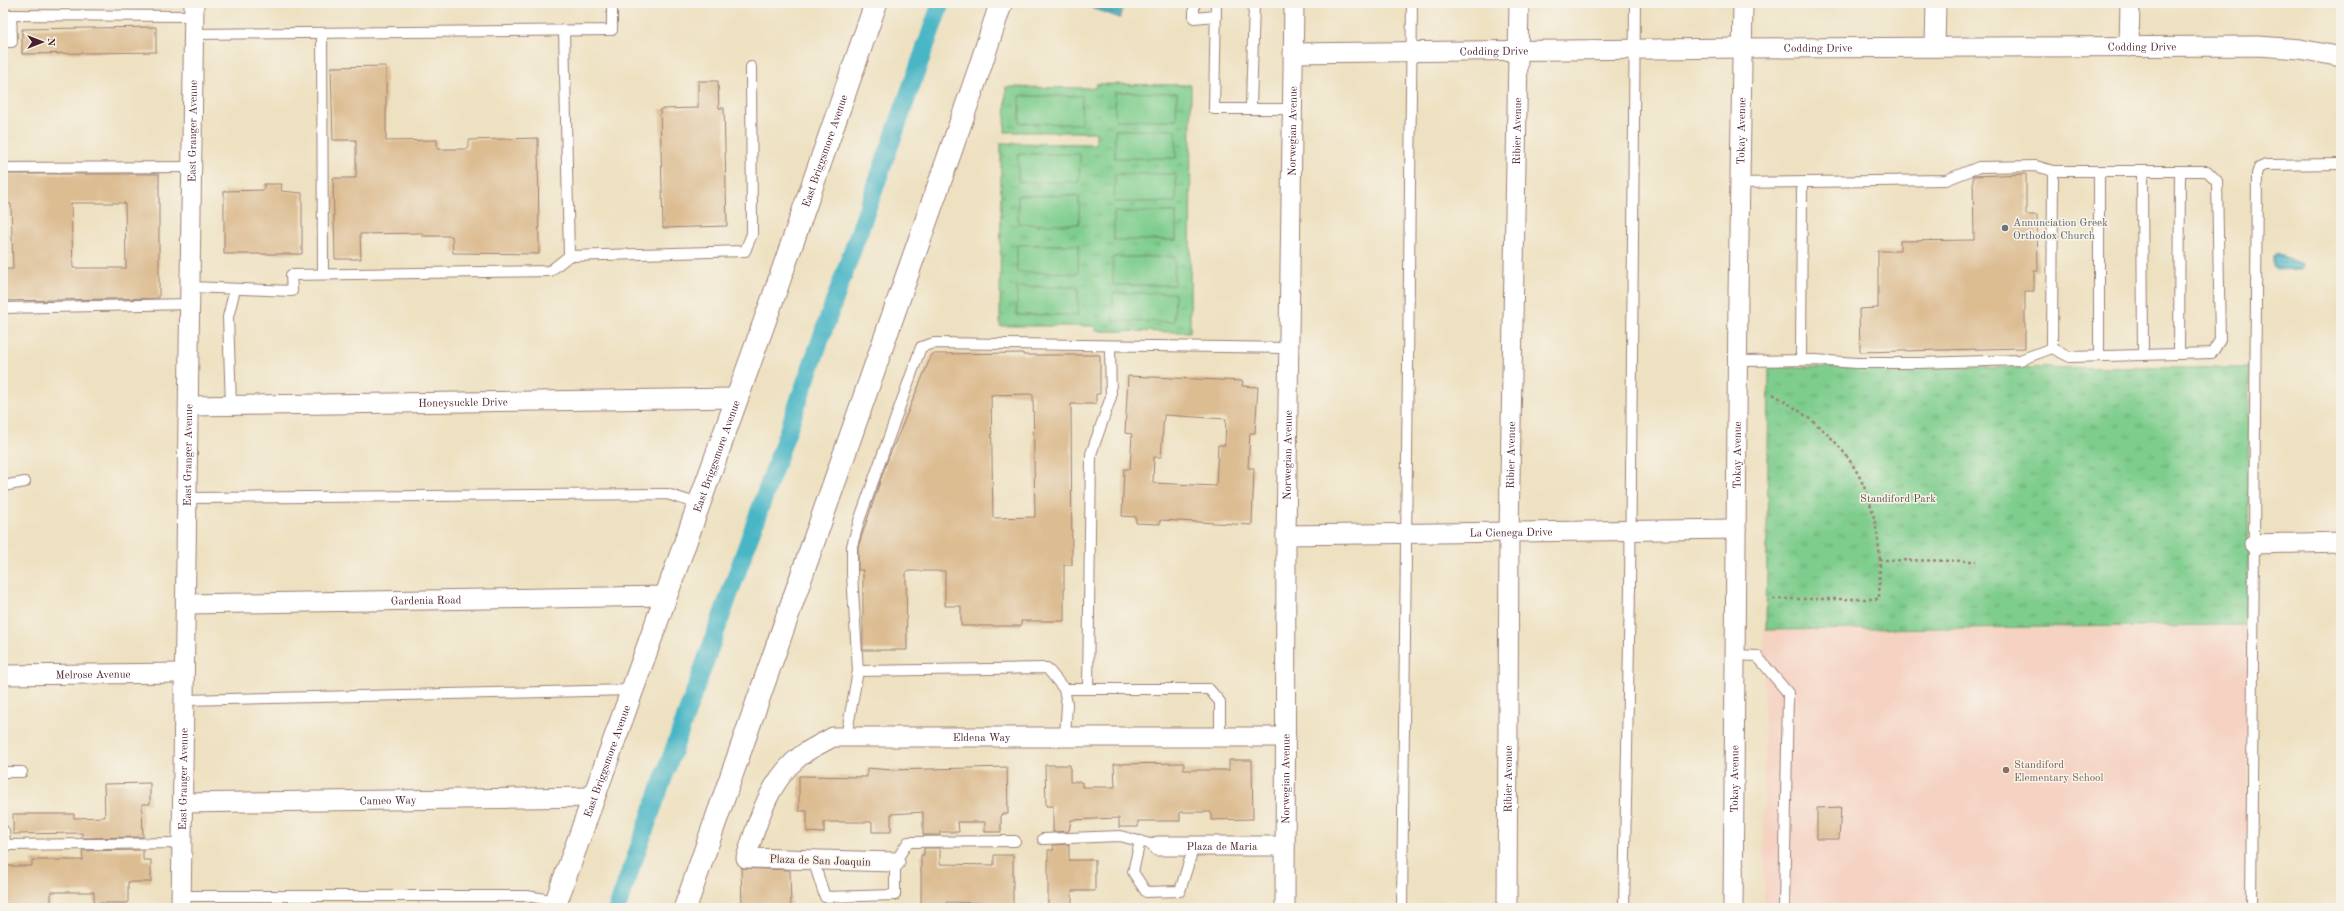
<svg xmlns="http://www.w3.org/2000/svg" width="2344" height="911" viewBox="0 0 2344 911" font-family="'Old Standard TT',serif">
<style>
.built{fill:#f5d2c2}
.grass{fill:url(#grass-tufts);stroke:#64765c}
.pitch{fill:#7ecd8d;stroke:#64765c}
.water{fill:url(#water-rules);stroke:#4a6a78}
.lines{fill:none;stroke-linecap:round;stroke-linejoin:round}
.canal{stroke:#4ab6c6;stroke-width:18}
.building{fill:#dcbc91;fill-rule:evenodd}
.service-casing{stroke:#9c8076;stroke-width:12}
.minor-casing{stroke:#9c8076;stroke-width:21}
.secondary-casing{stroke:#9c8076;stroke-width:24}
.path{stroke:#9c8076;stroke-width:2.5;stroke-dasharray:3 3;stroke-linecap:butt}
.service{stroke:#fff;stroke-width:10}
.minor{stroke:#fff;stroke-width:19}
.secondary{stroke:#fff;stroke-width:22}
.worship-dot{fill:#6b7280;stroke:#f7f3e8;stroke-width:1.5}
.education-dot{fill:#8d6e63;stroke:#f7f3e8;stroke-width:1.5}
.labels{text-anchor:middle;stroke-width:3;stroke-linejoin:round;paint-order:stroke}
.street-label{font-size:11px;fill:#4a1f2b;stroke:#f7f3e8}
.worship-label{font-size:11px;fill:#5b616d;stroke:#f7f3e8;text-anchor:start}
.park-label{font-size:11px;fill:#5a5348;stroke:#f7f3e8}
.education-label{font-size:11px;fill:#785e54;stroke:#f7f3e8;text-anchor:start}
</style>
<defs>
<pattern id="grass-tufts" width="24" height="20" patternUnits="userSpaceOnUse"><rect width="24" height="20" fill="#7ecd8d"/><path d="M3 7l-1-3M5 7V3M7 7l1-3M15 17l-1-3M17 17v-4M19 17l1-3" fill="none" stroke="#69a673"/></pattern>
<pattern id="water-rules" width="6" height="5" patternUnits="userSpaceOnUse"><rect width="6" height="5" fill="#4ab6c6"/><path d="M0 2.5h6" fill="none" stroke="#4093a1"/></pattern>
</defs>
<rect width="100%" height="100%" fill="#f7f3e8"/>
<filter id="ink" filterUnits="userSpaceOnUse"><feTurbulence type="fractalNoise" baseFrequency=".025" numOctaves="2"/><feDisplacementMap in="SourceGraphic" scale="8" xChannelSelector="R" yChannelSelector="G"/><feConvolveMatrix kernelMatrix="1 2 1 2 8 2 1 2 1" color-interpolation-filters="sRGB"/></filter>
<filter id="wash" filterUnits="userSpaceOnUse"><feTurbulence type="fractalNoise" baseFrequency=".012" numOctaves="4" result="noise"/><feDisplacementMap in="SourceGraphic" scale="16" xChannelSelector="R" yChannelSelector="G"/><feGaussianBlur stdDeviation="0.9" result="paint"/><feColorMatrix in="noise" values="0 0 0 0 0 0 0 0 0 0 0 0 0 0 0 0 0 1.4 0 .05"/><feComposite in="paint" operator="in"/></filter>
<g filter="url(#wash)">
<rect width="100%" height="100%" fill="#eee1c1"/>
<path class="built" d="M2248,627L2246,908H1764V631Z"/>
<g class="grass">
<path d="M1096,84L1191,85L1190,332L1095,331V326H1000L1001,143L1096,144V132H1005L1006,87L1096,88Z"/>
<path d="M1769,367L2249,368L2248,625L1766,630Z"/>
</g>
<g class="pitch">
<path d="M1115,92L1177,93L1176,120H1115Z"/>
<path d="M1020,96H1082L1081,124L1020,123Z"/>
<rect x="1115" y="130" width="61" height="28"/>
<path d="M1018,154H1080L1079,182H1018Z"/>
<path d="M1115,174H1176V202H1114Z"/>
<path d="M1018,195L1079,196V224H1018Z"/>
<rect x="1114" y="212" width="62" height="28"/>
<path d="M1017,245H1079L1078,273L1017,272Z"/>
<path d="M1113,257H1175L1174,285H1113Z"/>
<rect x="1017" y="287" width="61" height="28"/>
<path d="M1113,293H1175L1174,322L1113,321Z"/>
</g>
<g class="water">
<path d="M1091,3H1125L1120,18L1089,7Z"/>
<path d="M2276,254L2303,264V267L2301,269L2276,270L2274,268V255Z"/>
</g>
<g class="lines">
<path class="canal" d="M617,908L941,3"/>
</g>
<g id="blocks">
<g class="building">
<path d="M156,27V52L22,54V29Z"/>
<path d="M386,66V141L437,140V149H468L469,140L538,138L539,254L453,253L452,236H422V233L360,234L361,259H335L333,178H356V140H333L331,67Z"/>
<path d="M698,81H718L719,108H724L727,226L663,228L660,109L698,108Z"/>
<path d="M3,174H159V298L3,301V269H13L11,204H3ZM71,203H125L126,268H73Z"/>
<path d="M2026,174V215H2037L2038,271H2034V291H2025V348L1860,352L1859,309L1878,308V251H1900V241L1974,240L1973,176Z"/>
<path d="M264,184H282L281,191L302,193V254H224V191L264,190Z"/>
<path d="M1023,353V355H1100V394H1096V404H1071L1072,565H1064V621H1021V626H961V606H945V571H906L907,650H863V570H858V547L886,464L932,354ZM1029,394L1033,395L1035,517L993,518L991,395Z"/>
<path d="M1128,376L1243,381L1242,386L1258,387L1255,433H1250L1248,468H1254L1252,525L1160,520V524L1136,523V517L1122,516L1124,469H1130L1132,434L1125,433ZM1164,415L1226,419L1225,445H1218L1216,486L1153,483L1154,457H1161Z"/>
<path d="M1229,760H1252L1253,819L1211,820V812H1180V821H1138V827H1119V818L1071,820L1069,831L1053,832V806H1046L1045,765H1070V782H1082V787H1115L1114,764L1184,763V770H1229Z"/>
<path d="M1007,767L1008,814H1001V832H985V822H958L959,832H940V835H923V812L891,814V832H872V822H824V833L807,832V811H799V776L867,777V768L892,770Z"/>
<path d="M150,783V804H142L143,837L82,838V833L13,834V814H74V818L105,817L104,784Z"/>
<path d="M1841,807L1839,839H1817V808Z"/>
<path d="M1069,844V860H1095V891H1072V907L1048,905V850H1054L1053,845Z"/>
<path d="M924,848H940V864L994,865V855H1013V908H986L987,903L946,902V908H921V855H924Z"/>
<path d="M143,850V860H151V882H128V903H94V892H51V908H3V866H32V860H83L82,851Z"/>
<path d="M741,868L790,870L791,908H742Z"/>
</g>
</g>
</g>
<g filter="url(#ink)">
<use href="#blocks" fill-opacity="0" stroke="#9c8076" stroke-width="1"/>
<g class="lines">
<defs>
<g id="service">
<path d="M1194,3V18L1216,16"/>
<path d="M1216,3L1214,109H1292"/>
<path d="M3,15L194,16"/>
<path d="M564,30L569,256"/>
<path d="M322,33L323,274"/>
<path d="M193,34L612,30V3"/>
<path d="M3,42H12L11,15"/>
<path d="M1251,107L1254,3"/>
<path d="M3,168L192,167"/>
<path d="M2099,172V356"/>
<path d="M2142,172L2143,355"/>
<path d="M190,287L292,291L291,275L550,271L569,256L745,251L752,234L751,67"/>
<path d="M3,308L190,304"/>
<path d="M2052,348L2053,171"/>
<path d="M2179,354L2180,171"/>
<path d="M1801,360L1802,183"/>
<path d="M1737,361L1815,360L1857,363H1919L2020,360L2052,348L2070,357L2212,353L2220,340L2217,181L2207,171H2053L2036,166L1979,167L1946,180L1740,183"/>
<path d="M231,405L228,317L235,289"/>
<path d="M3,486L25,482"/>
<path d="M187,498L667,494L699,504"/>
<path d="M1735,655L1757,656L1788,693L1784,908"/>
<path d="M858,671L1047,668L1064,689L1067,704L1065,737"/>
<path d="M1064,689H1209L1220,702V737"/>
<path d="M1088,689L1091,454L1111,397L1110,347"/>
<path d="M184,700L632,690"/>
<path d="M846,737L858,671L852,574V546L859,521L921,347L934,343L1289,348"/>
<path d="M3,772H22"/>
<path d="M4,831L5,845L182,843"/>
<path d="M1043,839L1120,836L1158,846"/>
<path d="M1140,841L1133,872L1146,892L1180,891L1194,846"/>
<path d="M813,860L825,897L895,895V862L908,842L1015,841"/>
<path d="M181,896H527L557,901"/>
<path d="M1402,908L1412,3"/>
<path d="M1624,908L1630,589L1635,3"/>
<path d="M2251,908L2257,174L2259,168L2266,165L2341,164"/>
</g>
<g id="minor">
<path d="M1935,47L1936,3"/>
<path d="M2129,47L2130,3"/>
<path id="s1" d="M1293,53L1742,48L2258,46L2300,49L2341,57"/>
<path id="s2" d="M189,406L737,398"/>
<path id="s3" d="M1286,535L1736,529"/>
<path d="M2254,544L2341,542"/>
<path id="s4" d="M186,604L666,596"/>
<path id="s5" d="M3,675L184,673"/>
<path id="s6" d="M183,803L594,797"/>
<path id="s7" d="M1158,846H1285"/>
<path id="s8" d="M895,862L746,858C758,820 770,776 806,752C814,747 824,742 833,737H1286"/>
<path id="s9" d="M181,908L194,3"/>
<path id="s10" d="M1285,908L1286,535L1294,3"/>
<path id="s11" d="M1507,908L1509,532L1519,3"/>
<path id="s12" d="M1733,908L1738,295L1743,3"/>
</g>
<g id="secondary">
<path id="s13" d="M554,908L773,298L876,3"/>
<path d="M685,908L977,76L1001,3"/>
</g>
</defs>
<use href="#service" class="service-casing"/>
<use href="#minor" class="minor-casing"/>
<use href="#secondary" class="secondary-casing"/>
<g class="path">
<path d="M1773,394C1843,436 1874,477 1880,560"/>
<path d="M1773,599H1879L1880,560L1976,561"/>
</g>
<use href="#service" class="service"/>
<use href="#minor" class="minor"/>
<use href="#secondary" class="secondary"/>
</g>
</g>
<circle class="worship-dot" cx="2005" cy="228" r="4"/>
<circle class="education-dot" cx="2006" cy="770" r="4"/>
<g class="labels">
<g class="street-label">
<text dy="4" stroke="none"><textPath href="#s1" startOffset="525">Codding Drive</textPath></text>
<text dy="4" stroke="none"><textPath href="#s1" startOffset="849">Codding Drive</textPath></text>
<text dy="4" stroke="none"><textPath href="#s1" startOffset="201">Codding Drive</textPath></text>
<text dy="4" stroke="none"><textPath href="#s9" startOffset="777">East Granger Avenue</textPath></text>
<text dy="4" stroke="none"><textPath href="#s10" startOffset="777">Norwegian Avenue</textPath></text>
<text dy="4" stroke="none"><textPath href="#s11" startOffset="777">Ribier Avenue</textPath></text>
<text dy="4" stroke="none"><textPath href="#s12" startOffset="777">Tokay Avenue</textPath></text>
<text dy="4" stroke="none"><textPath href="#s13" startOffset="804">East Briggsmore Avenue</textPath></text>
<text dy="4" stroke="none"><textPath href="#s2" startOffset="274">Honeysuckle Drive</textPath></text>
<text dy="4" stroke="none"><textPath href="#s10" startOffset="453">Norwegian Avenue</textPath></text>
<text dy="4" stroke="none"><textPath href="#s11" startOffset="453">Ribier Avenue</textPath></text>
<text dy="4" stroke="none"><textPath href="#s12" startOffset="453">Tokay Avenue</textPath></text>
<text dy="4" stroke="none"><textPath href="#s9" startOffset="453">East Granger Avenue</textPath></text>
<text dy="4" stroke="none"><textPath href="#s13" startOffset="480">East Briggsmore Avenue</textPath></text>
<text dy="4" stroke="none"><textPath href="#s3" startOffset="225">La Cienega Drive</textPath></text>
<text dy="4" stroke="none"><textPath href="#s4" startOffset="240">Gardenia Road</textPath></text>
<text dy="4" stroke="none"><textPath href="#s5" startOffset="90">Melrose Avenue</textPath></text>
<text dy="4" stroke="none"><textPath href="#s8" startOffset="453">Eldena Way</textPath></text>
<text dy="4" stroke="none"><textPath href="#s13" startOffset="156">East Briggsmore Avenue</textPath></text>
<text dy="4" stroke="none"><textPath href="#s9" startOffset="129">East Granger Avenue</textPath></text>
<text dy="4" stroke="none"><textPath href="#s10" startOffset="129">Norwegian Avenue</textPath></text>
<text dy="4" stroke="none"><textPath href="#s11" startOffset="129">Ribier Avenue</textPath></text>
<text dy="4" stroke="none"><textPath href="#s12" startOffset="129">Tokay Avenue</textPath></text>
<text dy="4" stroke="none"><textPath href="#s6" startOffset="205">Cameo Way</textPath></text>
<text dy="4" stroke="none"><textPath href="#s7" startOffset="64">Plaza de Maria</textPath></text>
<text transform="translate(820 860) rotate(2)" y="4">Plaza de San Joaquin</text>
</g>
<g class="worship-label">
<text x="2013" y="226">Annunciation Greek<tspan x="2013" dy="13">Orthodox Church</tspan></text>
</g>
<g class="park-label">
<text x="1898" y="502">Standiford Park</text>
</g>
<g class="education-label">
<text x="2014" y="768">Standiford<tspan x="2014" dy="13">Elementary School</tspan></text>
</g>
</g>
<rect width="2344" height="911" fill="none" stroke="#f7f3e8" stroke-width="16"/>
<g transform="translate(42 42) rotate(90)" stroke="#f7f3e8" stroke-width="3" paint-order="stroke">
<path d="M0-3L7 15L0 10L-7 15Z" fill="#4a1f2b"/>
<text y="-6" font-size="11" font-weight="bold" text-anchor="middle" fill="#4a1f2b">N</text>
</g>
</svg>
